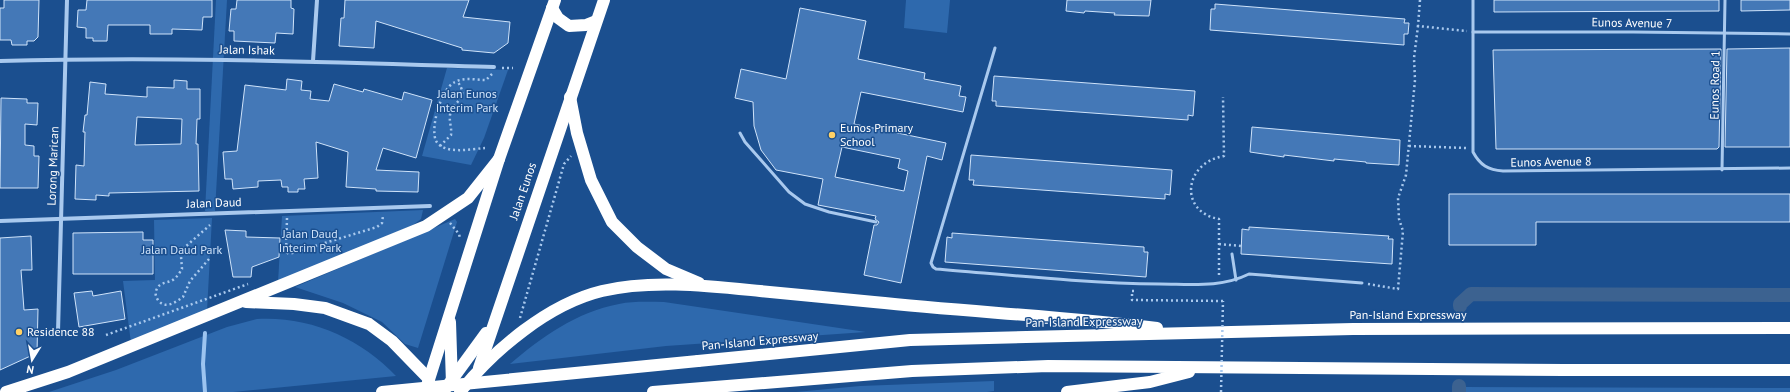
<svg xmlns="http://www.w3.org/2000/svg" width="1790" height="392" viewBox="0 0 1790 392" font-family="'PT Sans',sans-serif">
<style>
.green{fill:#2e69ad}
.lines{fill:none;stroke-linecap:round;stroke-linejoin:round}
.stream{stroke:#9cc4f0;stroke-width:4}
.canal{stroke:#3c6290;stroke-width:14}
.building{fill:#4478b7;stroke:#cfe3fa;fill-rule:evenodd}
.path{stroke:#a9c9ee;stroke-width:2.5;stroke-dasharray:2 3;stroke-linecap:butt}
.lane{stroke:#a9c9ee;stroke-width:3}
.street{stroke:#a9c9ee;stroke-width:4}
.highway{stroke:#fff;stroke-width:12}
.path-bridge{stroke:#a9c9ee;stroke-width:2.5;stroke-dasharray:2 3;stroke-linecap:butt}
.highway-bridge{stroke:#fff;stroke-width:12}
.poi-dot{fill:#ffd166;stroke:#1b4f8f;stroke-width:1.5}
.labels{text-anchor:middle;stroke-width:3;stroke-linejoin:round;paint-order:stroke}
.street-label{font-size:12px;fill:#fff;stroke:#1b4f8f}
.park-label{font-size:12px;fill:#cfe3fa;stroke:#1b4f8f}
.poi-label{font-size:12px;fill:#fff;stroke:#1b4f8f;text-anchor:start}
</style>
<rect width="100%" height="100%" fill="#1b4f8f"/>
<g class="green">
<path d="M216,0H227L215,211H205Z"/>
<path d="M906,0H950L947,33L904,28Z"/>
<path d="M447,68L508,70L484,138L471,165L422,156Z"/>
<path d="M423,210L421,219L413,225L278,282L282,216Z"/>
<path d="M212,218L207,311L131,343L123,281L155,280L154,220Z"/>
<path d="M455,219L457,222L418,348L405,344L382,322L343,303L295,287Z"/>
<path d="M664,302L866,332L666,346L510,364C542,337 576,312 619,304C633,301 649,302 664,302Z"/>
<path d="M257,319C310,316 360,338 396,376L233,392H49L116,370L227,327Z"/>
<path d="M994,381V391L987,392H796L860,386Z"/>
<path d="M1464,387L1790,388V392H1464Z"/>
</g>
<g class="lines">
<path class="stream" d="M205,333L203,364L205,392"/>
<g class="canal">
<path d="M1460,306V304L1471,294L1790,295"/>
<path d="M1459,392V386"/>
</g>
</g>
<g class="building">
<path d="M4,0H39L38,37L34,41H27V45H12L11,40H0V8H4Z"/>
<path d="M87,0H212V17H203L202,30L172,29V34H150V25H108L107,41H93V38H86V28L77,27L78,10H86Z"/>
<path d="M237,0H291V8L294,9L293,34L276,33L275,43L234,41V31H229L231,9H236Z"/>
<path d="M345,0H469L463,17L510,22L508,43L494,53L462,50V48L376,21L374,48L339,46L341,18H344Z"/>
<path d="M1067,0H1151L1149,16L1114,15L1115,13L1085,11L1084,13L1066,11Z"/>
<path d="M1494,0H1719V11L1494,12Z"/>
<path d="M1741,0H1790V10L1741,11Z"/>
<path d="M1215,4L1405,19L1404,23H1409L1408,34H1404V45L1210,30L1211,9H1215Z"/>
<path d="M800,8L866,21L858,59L925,73L924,79L961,86L959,96L966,97L963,112L861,92L854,124L946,143L942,160L927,156L901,283L864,275L874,225H877L879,222L875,219L876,216L818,205L823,179L776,170L761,150L754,126L753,102L735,98L741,69L786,79ZM842,147L900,159L898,168L908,171L904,191L835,177Z"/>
<path d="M1790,48V147H1725L1727,49Z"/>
<path d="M1721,49L1719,147L1717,149H1496L1493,50Z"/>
<path d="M994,76L1195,91L1193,116L1188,115V120L996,106V101H992Z"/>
<path d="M287,79L302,81L301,90L311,91L310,99L329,101L334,84L363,92L364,89L402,100L404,92L432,100L416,158L383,148L376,170L419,172L418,192L376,191V189L346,187L348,152L316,142L318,178L304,179L305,189H298V192H288V187H282L281,180L258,181V187L233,189L232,179H225L223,152L237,151L245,85L286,90Z"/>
<path d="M174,80L187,81V89H200V119H197L196,144H198L199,191L109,193V196L96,195V200L75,199L76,165L84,166L85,132H83L85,115H87L90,82L106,84L105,94L147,97V87L174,88ZM137,117L182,119L181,144L135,145Z"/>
<path d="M1,98L27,99V103H38L37,125L25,124V145L34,146V156H39L38,188H0Z"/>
<path d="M1252,127L1400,140L1399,165L1366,163V162L1334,159V161L1284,155V157L1250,152Z"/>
<path d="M971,155L1172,170L1170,195L1165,194V199L973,185L974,180H969Z"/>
<path d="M1449,194H1790V222H1536V245H1449Z"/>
<path d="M1249,227L1389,236L1388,239H1393L1392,264L1241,254L1242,229L1249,230Z"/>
<path d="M225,230L246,231V237L280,238L279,257L252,267L251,277H233Z"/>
<path d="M143,232V240H153V274H73V233Z"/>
<path d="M952,233L1144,247V252H1148L1146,277L945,262L947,237L952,238Z"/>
<path d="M31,236L32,270H21L24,310L38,309L37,353L0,370V238Z"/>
<path d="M92,291L93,296L121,291L125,319L79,327L74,293Z"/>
</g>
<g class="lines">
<g class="path">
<path d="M1420,0L1418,26L1467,31"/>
<path d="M502,68H513"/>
<path d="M440,146L451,135C452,128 449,122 450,115C452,101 471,99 457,81"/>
<path d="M1409,146L1466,148"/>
<path d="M485,148C470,149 445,155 436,141C430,128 441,88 455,82C464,77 476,80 486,80L492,74"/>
<path d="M287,218L286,252L289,254L377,227L382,223L383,216"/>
<path d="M450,223L459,234L460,238"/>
<path d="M1219,244L1241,246"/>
<path d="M209,259L190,281L183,297C176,302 165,310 158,300C156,297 155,294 156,291C159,281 168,284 174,279C177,277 180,272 182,269L181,256L184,248L210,225"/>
<path d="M1219,275V219C1179,212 1183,163 1224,156L1223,97"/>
<path d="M1368,284L1398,289L1403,231L1399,219L1398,198L1406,175L1415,80L1414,58L1418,26"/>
<path d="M1134,291H1132V300L1223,301"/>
<path d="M520,318L564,164L571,156"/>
<path d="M106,335L248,284"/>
</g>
<g class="lane">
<path d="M1473,0V152C1480,165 1488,170 1503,171L1790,168"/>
<path d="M1473,32H1633L1790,34"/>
<path d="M995,48L931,263L933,267L936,269C1010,275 1085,283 1160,284C1190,284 1221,288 1249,274L1362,283"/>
<path d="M740,133L745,142L789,192L805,204L829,212L876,222"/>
<path d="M1722,170L1725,0"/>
<path d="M1232,254L1236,280"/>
</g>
<g class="street">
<path d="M0,61C165,56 329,62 494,67"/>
<path d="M313,61L317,0"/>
<path d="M0,221L430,206"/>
<path d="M58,332L67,0"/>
</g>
<g class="highway">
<path d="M552,8L558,18L569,26L586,25L596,21"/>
<path d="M570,97L577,133L591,180L612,222L637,247L666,269L699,283"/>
<path d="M246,302L294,304L325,308L369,324L392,341L428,378L430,385"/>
<path d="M450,322L452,384"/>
<path d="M698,361L910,340L1353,329L1790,328"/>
<path d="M479,368L604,0"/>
<path d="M6,392L68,372L426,226L468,198L499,159"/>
<path d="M425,392L499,159L555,0"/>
<path d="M443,392L486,333"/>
<path d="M460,392C494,350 548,304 602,291C651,279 710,286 760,291C798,295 836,298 874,302C968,312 1063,316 1157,328"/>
<path d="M653,392L912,371L1048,366L1564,370H1790"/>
<path d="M1067,392L1150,382L1189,372"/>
</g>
<path class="path-bridge" d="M1221,392L1223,301"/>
<path class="highway-bridge" d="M382,392L698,361"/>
</g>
<g class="poi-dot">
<circle cx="832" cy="135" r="4"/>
<circle cx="19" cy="332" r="4"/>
</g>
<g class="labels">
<g class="street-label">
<text transform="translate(1632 23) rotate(1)" y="4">Eunos Avenue 7</text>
<text transform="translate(247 50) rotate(1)" y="4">Jalan Ishak</text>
<text transform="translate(1715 85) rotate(-89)" y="4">Eunos Road 1</text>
<text transform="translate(1551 162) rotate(-1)" y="4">Eunos Avenue 8</text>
<text transform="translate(53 166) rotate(-88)" y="4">Lorong Marican</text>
<text transform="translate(523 191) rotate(-71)" y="4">Jalan Eunos</text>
<text transform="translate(214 203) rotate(-2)" y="4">Jalan Daud</text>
<text x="1408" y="319">Pan-Island Expressway</text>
<text transform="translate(1084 322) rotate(-1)" y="4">Pan-Island Expressway</text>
<text transform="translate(760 341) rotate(-5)" y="4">Pan-Island Expressway</text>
</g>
<g class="park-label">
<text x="467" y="98">Jalan Eunos<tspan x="467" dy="14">Interim Park</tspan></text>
<text x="310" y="238">Jalan Daud<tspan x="310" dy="14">Interim Park</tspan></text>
<text x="182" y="254">Jalan Daud Park</text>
</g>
<g class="poi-label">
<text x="840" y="132">Eunos Primary<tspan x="840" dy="14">School</tspan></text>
<text x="27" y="336">Residence 88</text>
</g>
</g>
<g transform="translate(32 360) rotate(191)" stroke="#1b4f8f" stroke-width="3" paint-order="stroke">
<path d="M0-3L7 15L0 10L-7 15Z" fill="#ffffff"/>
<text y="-6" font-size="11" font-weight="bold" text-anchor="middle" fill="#ffffff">N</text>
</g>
</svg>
